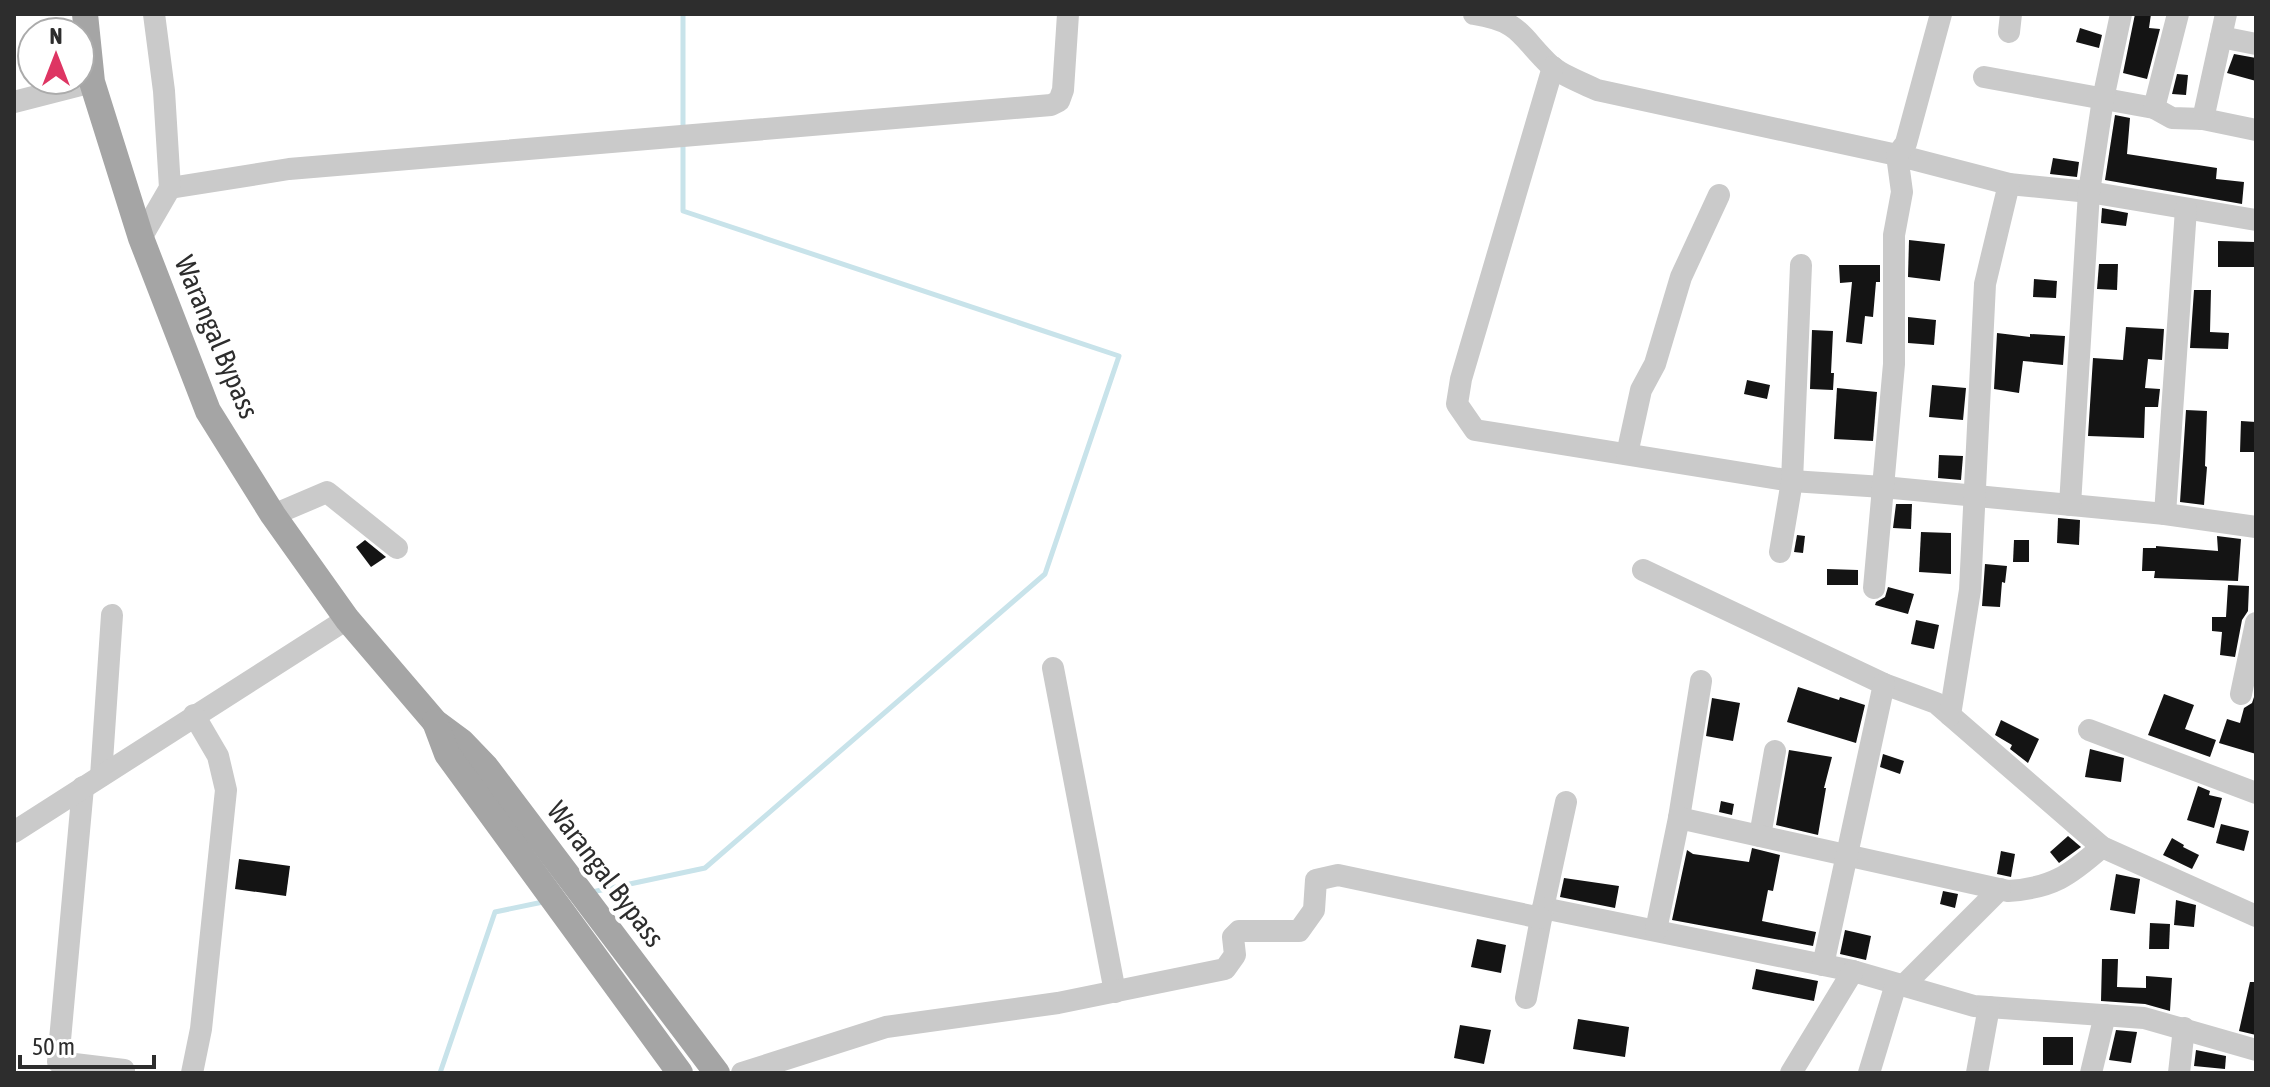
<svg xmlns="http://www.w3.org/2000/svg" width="2270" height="1087" viewBox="0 0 2270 1087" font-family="'Asap Condensed',sans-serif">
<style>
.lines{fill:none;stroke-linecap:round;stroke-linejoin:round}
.stream{stroke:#c8e3ea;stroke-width:5}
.building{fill:#141414}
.minor{stroke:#cacaca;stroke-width:22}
.major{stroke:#a5a5a5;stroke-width:26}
.labels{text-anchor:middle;stroke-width:8;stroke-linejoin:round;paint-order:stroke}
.street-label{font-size:28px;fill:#2d2d2d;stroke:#fff}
</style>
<rect width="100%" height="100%" fill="#fff"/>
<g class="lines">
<g class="stream">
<path d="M683,130V14"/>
<path d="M592,892L705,868L1045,574L1119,356L683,211V140"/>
<path d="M440,1073L495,912L543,902"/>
</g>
</g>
<g class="building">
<path d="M2135,14H2151L2149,28L2160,29L2147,79L2123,73Z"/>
<path d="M2080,28L2102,35L2099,48L2076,42Z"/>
<path d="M2234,54L2256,58V81L2227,73Z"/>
<path d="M2177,74L2188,75L2186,95L2172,94Z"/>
<path d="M2115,115L2130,118L2127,154L2217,168L2216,179L2244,182L2242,204L2105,180Z"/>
<path d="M2053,158L2079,162L2077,177L2050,174Z"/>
<path d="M2102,208L2128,213L2126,226L2101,223Z"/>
<path d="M1909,240L1945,244L1940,281L1908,277Z"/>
<path d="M2218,241L2256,242V267H2218Z"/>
<path d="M2099,264H2118L2117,290L2097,289Z"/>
<path d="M1839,265H1880V282H1876L1873,317L1865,316L1862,344L1846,342L1852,282L1840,283Z"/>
<path d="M2034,279L2057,281L2056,298L2033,297Z"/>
<path d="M2194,290H2211L2210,332L2229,333L2228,349L2190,348Z"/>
<path d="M1908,317L1936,320L1934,345L1908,343Z"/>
<path d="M2126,327L2164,329L2162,360L2148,359L2145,388L2160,389L2158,407H2145L2144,438L2088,436L2093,358L2123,360Z"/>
<path d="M1812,330L1833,331L1831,373H1834L1833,390L1810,389Z"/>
<path d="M1997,333L2030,337V334L2065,336L2063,365L2023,361L2019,393L1994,389Z"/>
<path d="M1747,380L1770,385L1767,399L1744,394Z"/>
<path d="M1932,385L1966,388L1963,420L1929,417Z"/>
<path d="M1837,388L1877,392L1873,441L1834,439Z"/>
<path d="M2186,410L2207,411L2205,466L2207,467L2204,505L2180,502Z"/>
<path d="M2241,421L2256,422V452H2240Z"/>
<path d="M1939,455L1963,456L1961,480L1938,478Z"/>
<path d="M1896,504H1912L1911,529L1893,528Z"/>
<path d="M2058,518L2080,520L2079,545L2057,543Z"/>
<path d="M1921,532L1951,533V574L1919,572Z"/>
<path d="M1797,535L1805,536L1803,553L1794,552Z"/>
<path d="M2217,536L2241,539L2238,581L2154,578L2155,571H2142L2143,548H2156V546L2218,551Z"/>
<path d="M365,540L386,557L371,567L356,547Z"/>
<path d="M2014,540H2029V562H2013Z"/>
<path d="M1985,564L2007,566L2005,583L2002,582L2000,607L1982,606Z"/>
<path d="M1827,569L1858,570V585H1827Z"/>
<path d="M2228,585L2249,586L2248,611L2242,620L2235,657L2220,655L2222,632L2212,631V617H2226Z"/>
<path d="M1888,587L1914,594L1908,614L1875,605L1876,602L1885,597Z"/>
<path d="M1916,620L1939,625L1934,649L1911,644Z"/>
<path d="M1798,687L1839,700L1840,697L1865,705L1856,743L1787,722Z"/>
<path d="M2256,691V754L2219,743L2227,719L2240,723L2244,708L2252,703Z"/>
<path d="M2164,694L2194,705L2185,729L2216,740L2210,757L2148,735Z"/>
<path d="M1712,698L1740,703L1733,741L1706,736Z"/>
<path d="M2001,720L2039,739L2028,763L2010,749L2012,745L1995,735Z"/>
<path d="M2090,749L2124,758L2121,782L2085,777Z"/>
<path d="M1789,750L1832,757L1824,788H1826L1818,835L1776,825Z"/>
<path d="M1883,754L1904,761L1900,774L1880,767Z"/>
<path d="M2198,786L2210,791L2209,795L2222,798L2214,828L2187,820Z"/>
<path d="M1721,801L1734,804L1732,815L1719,812Z"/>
<path d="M2221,824L2249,831L2244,851L2216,843Z"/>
<path d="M2068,836L2081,847L2059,863L2050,852Z"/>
<path d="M2172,838L2184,845L2183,847L2199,855L2192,869L2163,855Z"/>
<path d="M1752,848L1780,855L1773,891L1768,890L1762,921L1816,932L1813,946L1672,920L1687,850L1693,854L1749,862Z"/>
<path d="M2001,851L2015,854L2011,877L1997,874Z"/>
<path d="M239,859L290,866L286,896L235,889Z"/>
<path d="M2116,874L2140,879L2135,914L2110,910Z"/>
<path d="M1564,878L1619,886L1615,908L1560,897Z"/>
<path d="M1943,891L1958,894L1955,908L1940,904Z"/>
<path d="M2176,900L2196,905L2194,927L2174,925Z"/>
<path d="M2150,923L2170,924L2169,949H2149Z"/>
<path d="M1845,930L1871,936L1866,960L1840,954Z"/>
<path d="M1477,939L1506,945L1501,973L1471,967Z"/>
<path d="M2102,959H2118L2117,987L2146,988V976L2172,978L2170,1011L2145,1004L2101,1001Z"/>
<path d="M1756,969L1818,981L1814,1001L1752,989Z"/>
<path d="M2250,982H2256V1035L2239,1031Z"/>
<path d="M1578,1019L1629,1027L1625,1057L1573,1049Z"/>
<path d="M1460,1025L1491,1030L1484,1064L1454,1058Z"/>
<path d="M2116,1030L2137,1032L2131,1063L2109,1060Z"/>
<rect x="2043" y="1037" width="30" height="28"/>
<path d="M2196,1050L2226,1056L2225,1069L2194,1066Z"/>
</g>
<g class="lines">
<g class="minor">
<path d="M1474,14C1523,22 1519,36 1551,66C1563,76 1583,83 1597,90L1897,155L2009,184L2089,192L2256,220"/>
<path d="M2009,32L2011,14"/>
<path d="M2221,37L2256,44"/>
<path d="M1553,67L1461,379L1457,404L1475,430L1792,481L1883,487L2165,514L2256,527"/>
<path d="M1984,77L2154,108L2172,118L2203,119L2256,130"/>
<path d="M14,102L92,82"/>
<path d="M2154,108L2178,14"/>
<path d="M2203,119L2226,14"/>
<path d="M170,188L289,169L1051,105L1059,101L1063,90L1068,14"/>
<path d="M141,238L170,188L164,91L154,14"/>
<path d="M1627,454L1641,390L1655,364L1681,277L1719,195"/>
<path d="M2070,505L2089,192L2103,99L2121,14"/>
<path d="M2165,514L2186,209"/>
<path d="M273,515L327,492L397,548"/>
<path d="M1780,552L1792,481L1801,265"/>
<path d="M1643,570L1884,684L1936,703L2102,847L2256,916"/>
<path d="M1874,588L1894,364V235L1902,192L1897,155L1906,143L1941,14"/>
<path d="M1053,668L1115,992"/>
<path d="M2241,694L2256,623"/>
<path d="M1950,715L1970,590L1985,284L2009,184"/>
<path d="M2089,730L2256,793"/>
<path d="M101,776L112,615"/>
<path d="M83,787L58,1062L124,1070"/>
<path d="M1566,802L1543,908L1853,971L1974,1006L2144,1018L2256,1050"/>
<path d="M1679,818L1701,681"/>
<path d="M14,832L347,619"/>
<path d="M1760,836L1775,751"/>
<path d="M1656,930L1679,818L2008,891C2053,888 2070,875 2102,847"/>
<path d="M1823,965L1884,684"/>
<path d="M1903,986L2000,889"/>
<path d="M1526,998L1543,908"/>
<path d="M192,1073L201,1029L226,790L218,756L194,715"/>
<path d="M742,1073L886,1027L1058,1003L1225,969L1235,955L1233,937L1239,931H1299L1314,910L1316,880L1338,875L1541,918"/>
<path d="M1791,1073L1853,971"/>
<path d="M1869,1073L1896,984"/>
<path d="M1977,1073L1989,1007"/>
<path d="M2091,1073L2105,1015"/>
<path d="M2179,1073L2184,1028"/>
</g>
<g class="major">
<path d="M85,14L92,82L141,238L208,411L273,515L347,619L435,722L462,742L486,767L717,1073"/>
<path d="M435,722L447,754L680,1073"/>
</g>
</g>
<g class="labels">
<g class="street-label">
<text transform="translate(217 337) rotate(67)" y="10">Warangal Bypass</text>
<text transform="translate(606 874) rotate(53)" y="10">Warangal Bypass</text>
</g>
</g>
<rect width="2270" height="1087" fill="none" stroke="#2d2d2d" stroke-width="32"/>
<g transform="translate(56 56)"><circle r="38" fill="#ffffff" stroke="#ababab" stroke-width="2"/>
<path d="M0-6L14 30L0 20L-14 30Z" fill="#de3563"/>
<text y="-12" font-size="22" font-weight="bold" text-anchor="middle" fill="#2d2d2d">N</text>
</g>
<path d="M20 1055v12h134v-12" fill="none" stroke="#2d2d2d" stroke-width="4"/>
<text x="32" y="1055" font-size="24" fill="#2d2d2d" stroke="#ffffff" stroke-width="6" paint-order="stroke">50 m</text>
</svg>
